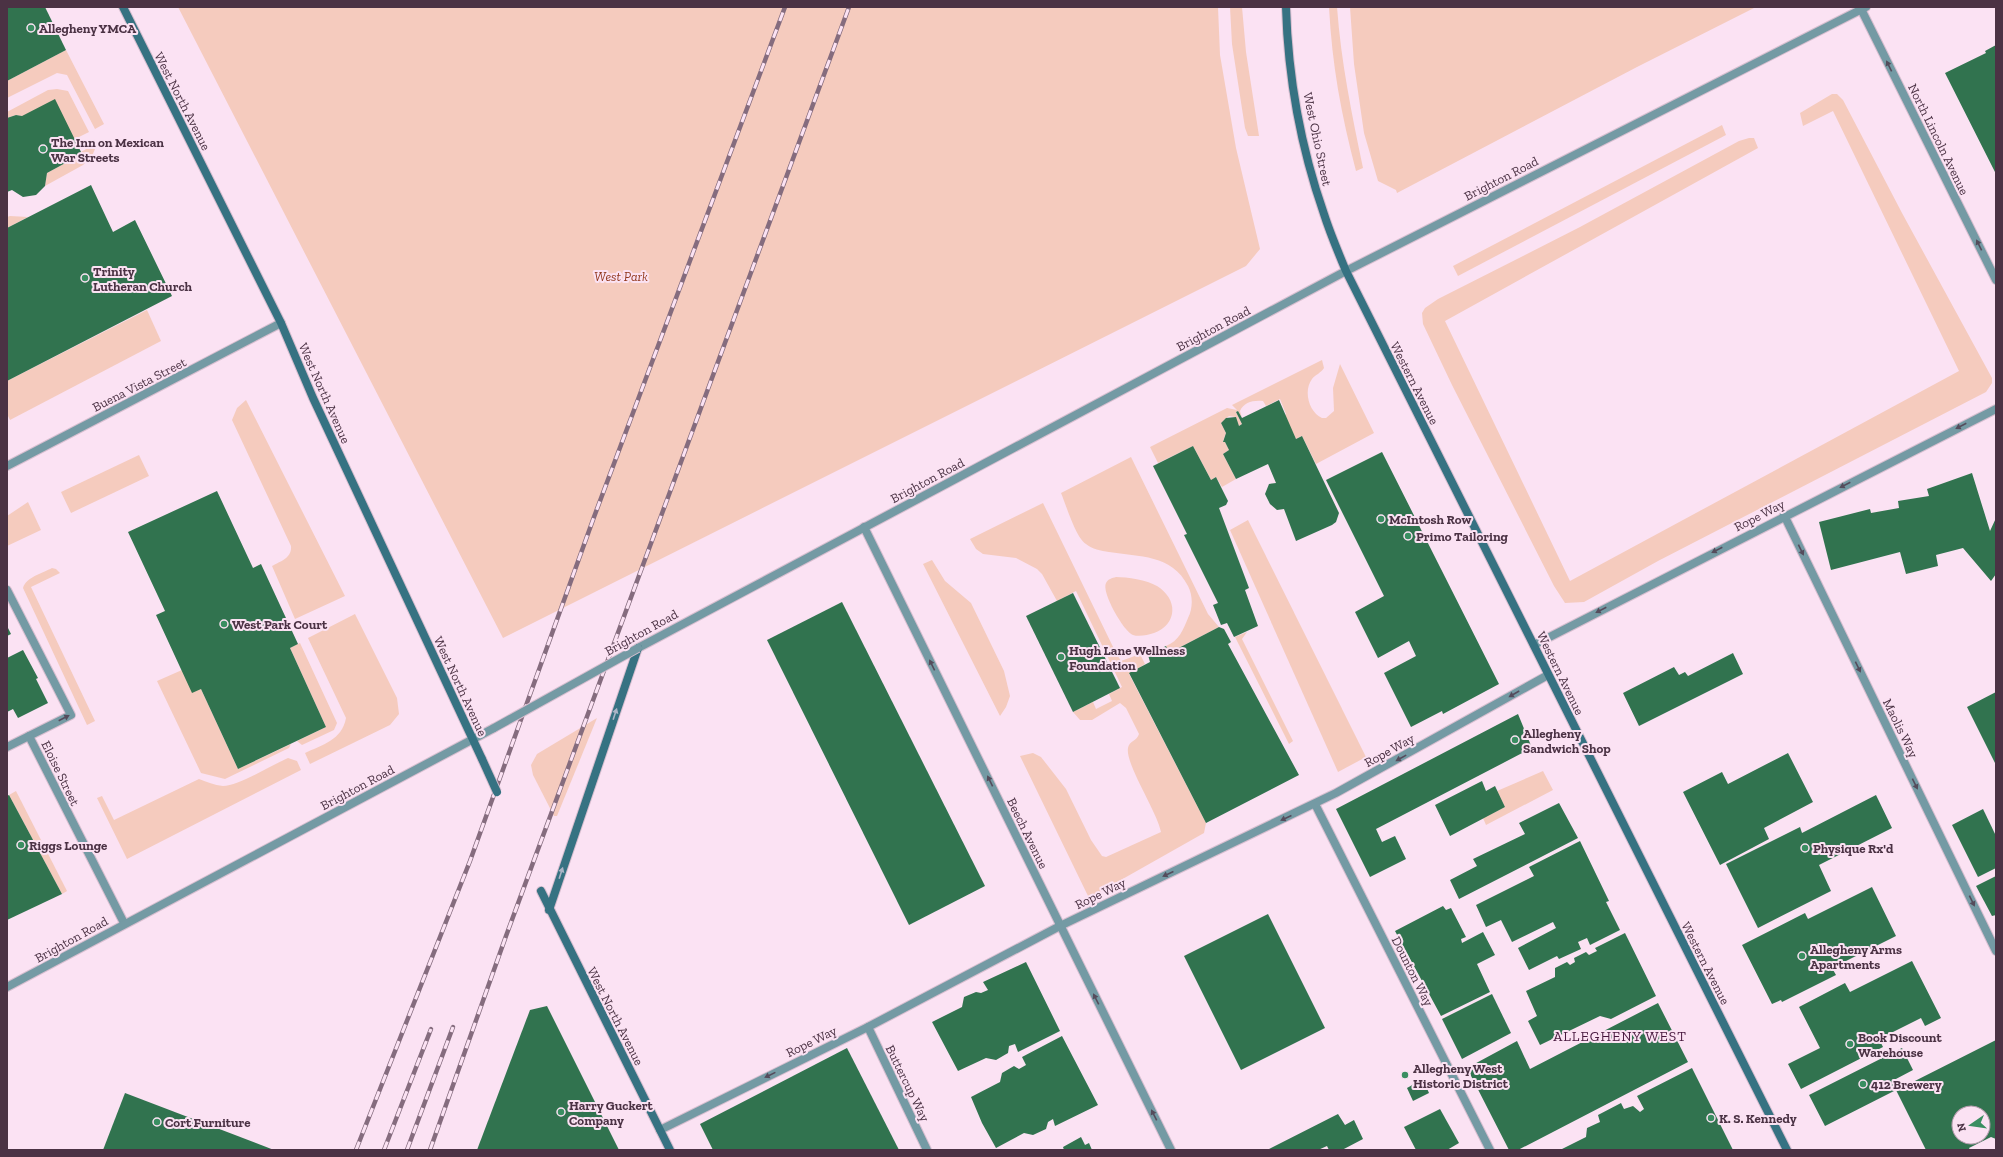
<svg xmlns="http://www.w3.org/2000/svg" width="2003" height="1157" viewBox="0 0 2003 1157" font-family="'Zilla Slab',serif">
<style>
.green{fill:#f5cbbe}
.building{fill:#31734f;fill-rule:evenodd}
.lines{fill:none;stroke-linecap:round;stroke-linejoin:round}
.service-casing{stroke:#d8bfd0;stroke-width:10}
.minor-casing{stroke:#d8bfd0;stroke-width:10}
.tertiary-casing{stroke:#d8bfd0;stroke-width:10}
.secondary-casing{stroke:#d8bfd0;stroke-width:10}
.service{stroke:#749aa4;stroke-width:8}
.minor{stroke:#749aa4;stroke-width:8}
.tertiary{stroke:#749aa4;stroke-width:8}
.secondary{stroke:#367282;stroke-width:8}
.rail-casing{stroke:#856c7e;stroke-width:4.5}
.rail{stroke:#fbe2f3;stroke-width:3;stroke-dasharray:9;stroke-linecap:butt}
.tertiary-bridge-casing{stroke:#d8bfd0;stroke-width:10;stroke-linecap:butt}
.secondary-bridge-casing{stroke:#d8bfd0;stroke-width:10;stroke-linecap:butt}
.tertiary-bridge{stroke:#749aa4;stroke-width:8}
.secondary-bridge{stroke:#367282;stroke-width:8}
.oneway{fill:#554c5c}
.oneway2{fill:#acb5c6}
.poi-dot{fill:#3a8e61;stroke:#fbe2f3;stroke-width:1.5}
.labels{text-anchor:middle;stroke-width:4;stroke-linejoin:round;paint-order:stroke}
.poi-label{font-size:13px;font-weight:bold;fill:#4b3244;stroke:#fbe2f3;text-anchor:start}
.street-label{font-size:13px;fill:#4b3244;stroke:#fbe2f3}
.park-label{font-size:13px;font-style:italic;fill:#91371c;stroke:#fbe2f3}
.neighbourhood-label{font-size:14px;letter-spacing:1px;fill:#46163c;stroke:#fbe2f3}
</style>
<rect width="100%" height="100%" fill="#fbe2f3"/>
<g class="green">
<path d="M178,7H1218L1220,55L1236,148L1260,249L1246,266L503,638Z"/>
<path d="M1230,7H1242L1246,52L1259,136H1248L1245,128L1232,44Z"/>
<path d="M1329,7H1337C1341,62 1352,115 1363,168L1356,171C1341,114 1332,65 1329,7Z"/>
<path d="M1350,7H1756L1637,67L1397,193L1396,190L1378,181L1364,133L1354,64Z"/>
<path d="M66,50L104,124L95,129L67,75L57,73L7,98V81Z"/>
<path d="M57,89L68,91L89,132L75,139L22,116L16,115L7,118V112L48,90Z"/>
<path d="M1832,94H1837L1843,100L1902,213L1992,378V383L1986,392L1658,561L1584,602L1565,603L1554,586L1452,385L1423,324L1422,313L1425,308L1438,299L1580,227L1739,141L1749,138H1754L1758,148L1445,321L1570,581L1959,371L1833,111L1803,126L1800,113Z"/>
<path d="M1722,125L1726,135L1458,276L1453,266Z"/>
<path d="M93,145L95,149L92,156L83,165L45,186L47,173L82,154L81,152Z"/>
<path d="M10,216L28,217L7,228V217Z"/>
<path d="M147,310L161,341L10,420L7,414V381Z"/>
<path d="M1322,360L1324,368C1321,373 1315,375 1312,379C1303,391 1309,412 1322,418H1326L1334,411L1333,388L1340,364L1374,433L1316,464L1302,436L1296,439L1284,416L1286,414L1280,399L1266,406L1263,401C1253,400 1244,402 1240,411L1242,418L1238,411L1236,412L1242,424L1239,426L1235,417L1229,416L1221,423L1226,433L1223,441L1225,442L1229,450L1223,454L1236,479L1222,487L1216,477L1211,480L1193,446L1158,463L1150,447L1227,408L1237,410L1232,405Z"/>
<path d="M246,400L345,596L295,619L272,566C281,561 292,558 291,546L232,420L237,408Z"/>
<path d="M139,455L149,476L71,513L61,492Z"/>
<path d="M1131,457L1208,614L1219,627L1169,653L1166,646C1179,641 1183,630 1188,618C1193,608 1193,596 1188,586C1172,554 1139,557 1109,552C1101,551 1092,549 1086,544C1076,538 1066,505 1061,493Z"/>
<path d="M28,502L41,530L7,546V516Z"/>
<path d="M1043,503L1116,653L1121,661L1140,654L1145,664L1129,674L1206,823L1204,833L1089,898L1020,756L1033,753L1041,757L1066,789L1091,840L1102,856L1106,857L1161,832C1157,811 1125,764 1128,748C1129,741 1137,741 1139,734L1126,708L1120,703L1092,720H1080L1073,712L1093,702L1096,709L1112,701L1109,694L1122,687L1076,591L1057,601L1042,574L1037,569L1016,558L983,554L976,549L970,539Z"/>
<path d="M1248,520L1366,757L1338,772L1230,530Z"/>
<path d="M932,560L945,581L971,603L1004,671L1010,696L1006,707L1000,716L923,564Z"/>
<path d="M52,568L56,569L60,573L31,587L95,721L87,725L23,588C26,577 43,573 52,568Z"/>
<path d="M1116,577C1127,577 1147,580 1157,586C1178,599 1178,624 1154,633C1148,635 1139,637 1133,635C1124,632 1101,592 1106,583C1108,579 1112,578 1116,577Z"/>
<path d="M355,614L397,698L399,714L390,725L310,764L305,753C322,745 342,740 346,718L308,638Z"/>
<path d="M1247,632L1242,639L1293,741L1289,744L1235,637Z"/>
<path d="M300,643L337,723L334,730L302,745L297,741L326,727L290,648Z"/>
<path d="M182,670L201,689L238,769L291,744L289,748L225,779L201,773L157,681Z"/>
<path d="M597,718L557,816H554L533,775L531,765L537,754Z"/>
<path d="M288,758L297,761L301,770L127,859L97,798L102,796L114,820L199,779C207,782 214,785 223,786C238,786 272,765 288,758Z"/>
<path d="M1543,771L1553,790L1486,825L1483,818L1505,807L1497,791Z"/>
<path d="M16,791L67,891L62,894L9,795Z"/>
</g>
<g class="building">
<path d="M7,7H45L66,50L7,81Z"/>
<path d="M1996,45V174L1945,73L1986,53L1985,51Z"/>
<path d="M55,99L82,154L47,173L45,186L36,195L23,197L12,190L7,192V118L16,115L22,116Z"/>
<path d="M91,185L113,232L135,220L172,296L7,381V228Z"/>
<path d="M1279,400L1296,439L1302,436L1339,513L1336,522L1332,525L1296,541L1284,509L1277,510L1270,504L1265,494L1269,484L1276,483L1268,464L1236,479L1223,454L1229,450L1225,442H1223L1226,433L1221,423L1226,418L1236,417L1239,426L1242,424L1236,412L1238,411L1242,418Z"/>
<path d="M1193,446L1211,480L1216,477L1228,501L1226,505L1219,508L1249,588L1245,590L1258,626L1234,637L1227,623L1221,625L1213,605L1218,603L1184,535L1187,534L1153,466Z"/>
<path d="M1382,452L1499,684L1443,714L1442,711L1411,727L1384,673L1416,656L1409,641L1378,658L1355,612L1384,596L1326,480Z"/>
<path d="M1972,473L1990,531L1996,518V574L1991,581L1963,548L1936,555L1938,566L1906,574L1900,552L1831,570L1819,522L1870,509L1871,513L1899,508L1898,501L1929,496L1927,489Z"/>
<path d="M217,491L253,568L261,564L298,644L290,648L326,727L238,769L201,689L192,693L156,615L165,611L128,532Z"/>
<path d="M1073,593L1120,688L1073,712L1026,616Z"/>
<path d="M842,602L985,886L909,925L767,640Z"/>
<path d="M7,626L11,634L7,636Z"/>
<path d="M1219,627L1224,629L1231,642L1228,644L1299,775L1206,823L1129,673L1150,662L1148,655L1166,646L1169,653Z"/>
<path d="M23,650L38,678L36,679L48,703L18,718L13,709L7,712V658Z"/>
<path d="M1733,653L1743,674L1639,726L1623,693L1674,667L1679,675L1685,672L1688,676Z"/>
<path d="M1996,692V765L1967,707Z"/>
<path d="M1518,714L1532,748L1376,829L1382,842L1395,836L1406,859L1370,877L1336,809Z"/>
<path d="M1788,753L1813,802L1764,828L1769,839L1720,865L1683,792L1722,772L1728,784Z"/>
<path d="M1482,781L1486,791L1495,786L1505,807L1450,836L1435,805Z"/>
<path d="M9,795L62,894L7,920V796Z"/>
<path d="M1876,795L1892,828L1819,865L1831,891L1758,928L1726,864L1800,827L1802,833Z"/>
<path d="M1559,803L1578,838L1459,899L1450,880L1477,866L1473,859L1525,834L1519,823Z"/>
<path d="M1983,809L1996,836V868L1978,877L1952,825Z"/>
<path d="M1580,841L1609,901L1606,902L1620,930L1590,945L1587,938L1578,942L1581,949L1559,959L1557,956L1529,970L1518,948L1556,928L1553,922L1512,942L1501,920L1486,927L1476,905L1534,876L1529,867Z"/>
<path d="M1996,876V915L1992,916L1976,886Z"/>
<path d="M1872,887L1896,936L1832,968L1836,975L1782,1002L1781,1000L1772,1004L1742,945L1805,913L1808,919Z"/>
<path d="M1443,906L1446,910L1451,908L1466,937L1461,939L1462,943L1483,932L1495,955L1477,964L1490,992L1441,1016L1395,931Z"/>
<path d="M1268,914L1325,1028L1241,1070L1184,956Z"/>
<path d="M1625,933L1656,996L1611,1019L1600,1016L1540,1045L1528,1021L1537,1016L1526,991L1555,977V968L1567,962L1570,965L1575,962L1574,958L1586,952L1589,955L1597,951L1595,948Z"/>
<path d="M1912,961L1941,1018L1925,1026L1921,1018L1879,1039L1883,1047L1801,1089L1788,1064L1820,1048L1799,1007L1845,983L1850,992Z"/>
<path d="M1026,962L1060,1031L1018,1052L1015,1044L1009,1046L1008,1053L996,1060L986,1058L958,1071L932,1022L962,1007L964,997L976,992L981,993L988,990L983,982Z"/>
<path d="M1492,994L1511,1033L1462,1059L1442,1019Z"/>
<path d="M1658,1003L1688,1062L1518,1150H1509L1467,1068L1517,1041L1530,1069Z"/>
<path d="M547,1006L619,1150H477L530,1010Z"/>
<path d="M1062,1036L1098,1105L1055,1126L1053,1119L1048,1122L1046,1129L1033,1135L1024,1133L996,1148L982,1123L971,1097L1000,1082L1002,1073L1014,1066L1019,1069L1026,1065L1022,1057Z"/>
<path d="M1996,1040V1139L1991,1137L1969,1148L1970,1150H1926L1896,1090L1825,1126L1809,1095L1902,1048L1913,1070L1894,1080L1899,1089ZM1959,1113H1983V1137H1959Z"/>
<path d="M847,1048L899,1150H713L700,1124Z"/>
<path d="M1692,1068L1733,1150H1560L1586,1137L1587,1128L1600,1122L1598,1115L1621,1103L1624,1109L1633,1106L1640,1112L1644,1109L1637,1096Z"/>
<path d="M1423,1079L1429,1093L1413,1101L1407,1088Z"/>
<path d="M125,1093L274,1150H103Z"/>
<path d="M1440,1109L1459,1143L1447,1150H1416L1404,1127Z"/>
<path d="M1338,1114L1345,1125L1354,1120L1363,1139L1342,1150H1329L1327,1146L1318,1150H1267Z"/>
<path d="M1081,1137L1085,1145L1089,1143L1092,1150H1064L1063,1147Z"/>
</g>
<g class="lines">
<defs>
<g id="service">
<path d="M1315,804L1490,1150"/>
<path d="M868,1027L927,1150"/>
</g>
<g id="minor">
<path d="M1861,9L1996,280"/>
<path d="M7,466L281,323"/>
<path d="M1784,515L1996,951"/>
<path d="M864,527L1171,1150"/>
<path d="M7,590L71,715L7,747"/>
<path d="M1534,645L1996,409"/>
<path d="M29,736L124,923"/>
<path d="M660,1130L868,1027L1060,926L1336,793L1548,675"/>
</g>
<g id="tertiary">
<path d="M638,648L1346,271L1866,7"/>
<path d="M7,987L494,728"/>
</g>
<g id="secondary">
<path d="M123,7L281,323L313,398L482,759"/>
<path d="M1286,7C1288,76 1301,148 1324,214C1330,233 1338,252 1346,271L1787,1150"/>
<path d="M541,891L670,1150"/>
<path d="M549,910L638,648"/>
</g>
</defs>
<use href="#service" class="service-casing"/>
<use href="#minor" class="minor-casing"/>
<use href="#tertiary" class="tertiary-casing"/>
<use href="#secondary" class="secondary-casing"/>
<use href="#service" class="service"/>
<use href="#minor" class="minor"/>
<use href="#tertiary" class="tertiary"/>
<use href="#secondary" class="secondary"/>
<defs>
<g id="rail">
<path d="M356,1150L470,861L594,517L785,7"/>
<path d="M384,1150L431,1029"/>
<path d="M407,1150L453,1027"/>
<path d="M430,1150L506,936L849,7"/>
</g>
</defs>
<use href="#rail" class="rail-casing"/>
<use href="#rail" class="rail"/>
<defs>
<path id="tertiary-bridge" d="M494,728L638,648"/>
<path id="secondary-bridge" d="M482,759L497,792"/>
</defs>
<use href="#tertiary-bridge" class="tertiary-bridge-casing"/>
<use href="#secondary-bridge" class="secondary-bridge-casing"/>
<use href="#tertiary-bridge" class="tertiary-bridge"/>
<use href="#secondary-bridge" class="secondary-bridge"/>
</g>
<defs><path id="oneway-solid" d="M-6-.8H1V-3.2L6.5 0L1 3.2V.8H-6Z"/></defs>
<g class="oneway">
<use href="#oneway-solid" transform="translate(1889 66) rotate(-116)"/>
<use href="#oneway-solid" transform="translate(1979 245) rotate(-116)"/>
<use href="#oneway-solid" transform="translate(1961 426) rotate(153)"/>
<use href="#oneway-solid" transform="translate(1845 485) rotate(153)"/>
<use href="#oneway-solid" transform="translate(1717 550) rotate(153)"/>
<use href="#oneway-solid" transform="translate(1801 550) rotate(64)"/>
<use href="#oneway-solid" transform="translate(1601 610) rotate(153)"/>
<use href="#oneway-solid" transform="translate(932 665) rotate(-116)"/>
<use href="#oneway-solid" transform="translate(1858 667) rotate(64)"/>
<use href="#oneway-solid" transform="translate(1514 694) rotate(150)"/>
<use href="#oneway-solid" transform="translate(64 718) rotate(-27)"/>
<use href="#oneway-solid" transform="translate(1401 758) rotate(151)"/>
<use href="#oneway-solid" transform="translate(990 781) rotate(-116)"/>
<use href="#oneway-solid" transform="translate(1915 784) rotate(64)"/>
<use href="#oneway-solid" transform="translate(1286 818) rotate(155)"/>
<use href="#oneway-solid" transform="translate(1168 874) rotate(155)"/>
<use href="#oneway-solid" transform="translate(1972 901) rotate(64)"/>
<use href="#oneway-solid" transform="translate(1096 999) rotate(-117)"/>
<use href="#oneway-solid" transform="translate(770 1075) rotate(154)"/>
<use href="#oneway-solid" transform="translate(1154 1115) rotate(-117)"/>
</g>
<g class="oneway2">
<use href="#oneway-solid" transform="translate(615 714) rotate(-72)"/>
<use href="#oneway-solid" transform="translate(561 873) rotate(-72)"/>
</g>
<g class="poi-dot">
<circle cx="31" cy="28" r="4"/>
<circle cx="43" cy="149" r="4"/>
<circle cx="85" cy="278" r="4"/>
<circle cx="1381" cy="519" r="4"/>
<circle cx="1408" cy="536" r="4"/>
<circle cx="224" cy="624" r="4"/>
<circle cx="1061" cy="657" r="4"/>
<circle cx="1515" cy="740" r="4"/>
<circle cx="21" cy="845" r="4"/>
<circle cx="1805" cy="848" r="4"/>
<circle cx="1802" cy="956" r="4"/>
<circle cx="1850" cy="1044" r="4"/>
<circle cx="1405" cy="1075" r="4"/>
<circle cx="1863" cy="1084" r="4"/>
<circle cx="561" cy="1112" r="4"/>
<circle cx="1711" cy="1118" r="4"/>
<circle cx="157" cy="1122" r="4"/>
</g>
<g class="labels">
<g class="poi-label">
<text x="39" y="33">Allegheny YMCA</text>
<text x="51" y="147">The Inn on Mexican<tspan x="51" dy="15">War Streets</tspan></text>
<text x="93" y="276">Trinity<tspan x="93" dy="15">Lutheran Church</tspan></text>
<text x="1389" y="524">McIntosh Row</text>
<text x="1416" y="541">Primo Tailoring</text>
<text x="232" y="629">West Park Court</text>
<text x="1069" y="655">Hugh Lane Wellness<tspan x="1069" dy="15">Foundation</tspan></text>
<text x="1523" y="738">Allegheny<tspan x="1523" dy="15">Sandwich Shop</tspan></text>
<text x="29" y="850">Riggs Lounge</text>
<text x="1813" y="853">Physique Rx'd</text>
<text x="1810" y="954">Allegheny Arms<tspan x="1810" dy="15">Apartments</tspan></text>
<text x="1858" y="1042">Book Discount<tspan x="1858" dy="15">Warehouse</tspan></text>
<text x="1413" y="1073">Allegheny West<tspan x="1413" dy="15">Historic District</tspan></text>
<text x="1871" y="1089">412 Brewery</text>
<text x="569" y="1110">Harry Guckert<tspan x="569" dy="15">Company</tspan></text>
<text x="1719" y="1123">K. S. Kennedy</text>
<text x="165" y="1127">Cort Furniture</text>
</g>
<g class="street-label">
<text transform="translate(183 101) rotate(63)" y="5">West North Avenue</text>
<text transform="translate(1318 139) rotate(78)" y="5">West Ohio Street</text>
<text transform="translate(1939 139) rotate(64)" y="5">North Lincoln Avenue</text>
<text transform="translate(1501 178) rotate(-27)" y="5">Brighton Road</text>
<text transform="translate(1213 328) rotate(-28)" y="5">Brighton Road</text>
<text transform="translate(1415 383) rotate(63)" y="5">Western Avenue</text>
<text transform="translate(139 384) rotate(-27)" y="5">Buena Vista Street</text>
<text transform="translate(325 393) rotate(66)" y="5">West North Avenue</text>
<text transform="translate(927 480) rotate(-28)" y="5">Brighton Road</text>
<text transform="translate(1759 515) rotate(-27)" y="5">Rope Way</text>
<text transform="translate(641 632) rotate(-29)" y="5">Brighton Road</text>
<text transform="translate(1561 673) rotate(64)" y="5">Western Avenue</text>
<text transform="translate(461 686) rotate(65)" y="5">West North Avenue</text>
<text transform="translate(1901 728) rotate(64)" y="5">Maolis Way</text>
<text transform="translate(1389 750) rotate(-29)" y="5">Rope Way</text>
<text transform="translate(61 773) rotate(64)" y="5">Eloise Street</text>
<text transform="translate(357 787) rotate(-28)" y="5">Brighton Road</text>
<text transform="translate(1028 833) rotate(64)" y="5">Beech Avenue</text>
<text transform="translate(1100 893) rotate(-26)" y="5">Rope Way</text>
<text transform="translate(71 939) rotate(-29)" y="5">Brighton Road</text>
<text transform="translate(1706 963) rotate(63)" y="5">Western Avenue</text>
<text transform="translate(1413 971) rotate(63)" y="5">Dounton Way</text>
<text transform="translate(616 1016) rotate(63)" y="5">West North Avenue</text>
<text transform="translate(811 1041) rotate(-26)" y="5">Rope Way</text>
<text transform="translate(908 1083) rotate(64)" y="5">Buttercup Way</text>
</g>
<g class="park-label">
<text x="621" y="281">West Park</text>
</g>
<g class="neighbourhood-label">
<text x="1620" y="1041">ALLEGHENY WEST</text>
</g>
</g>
<rect width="2003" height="1157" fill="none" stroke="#4b3244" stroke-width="16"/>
<g transform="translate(1971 1125) rotate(257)"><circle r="19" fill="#fbe2f3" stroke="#b59cad"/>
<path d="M0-3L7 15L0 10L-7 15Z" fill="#3a8e61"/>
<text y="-6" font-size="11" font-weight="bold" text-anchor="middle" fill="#4b3244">N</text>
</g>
</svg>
